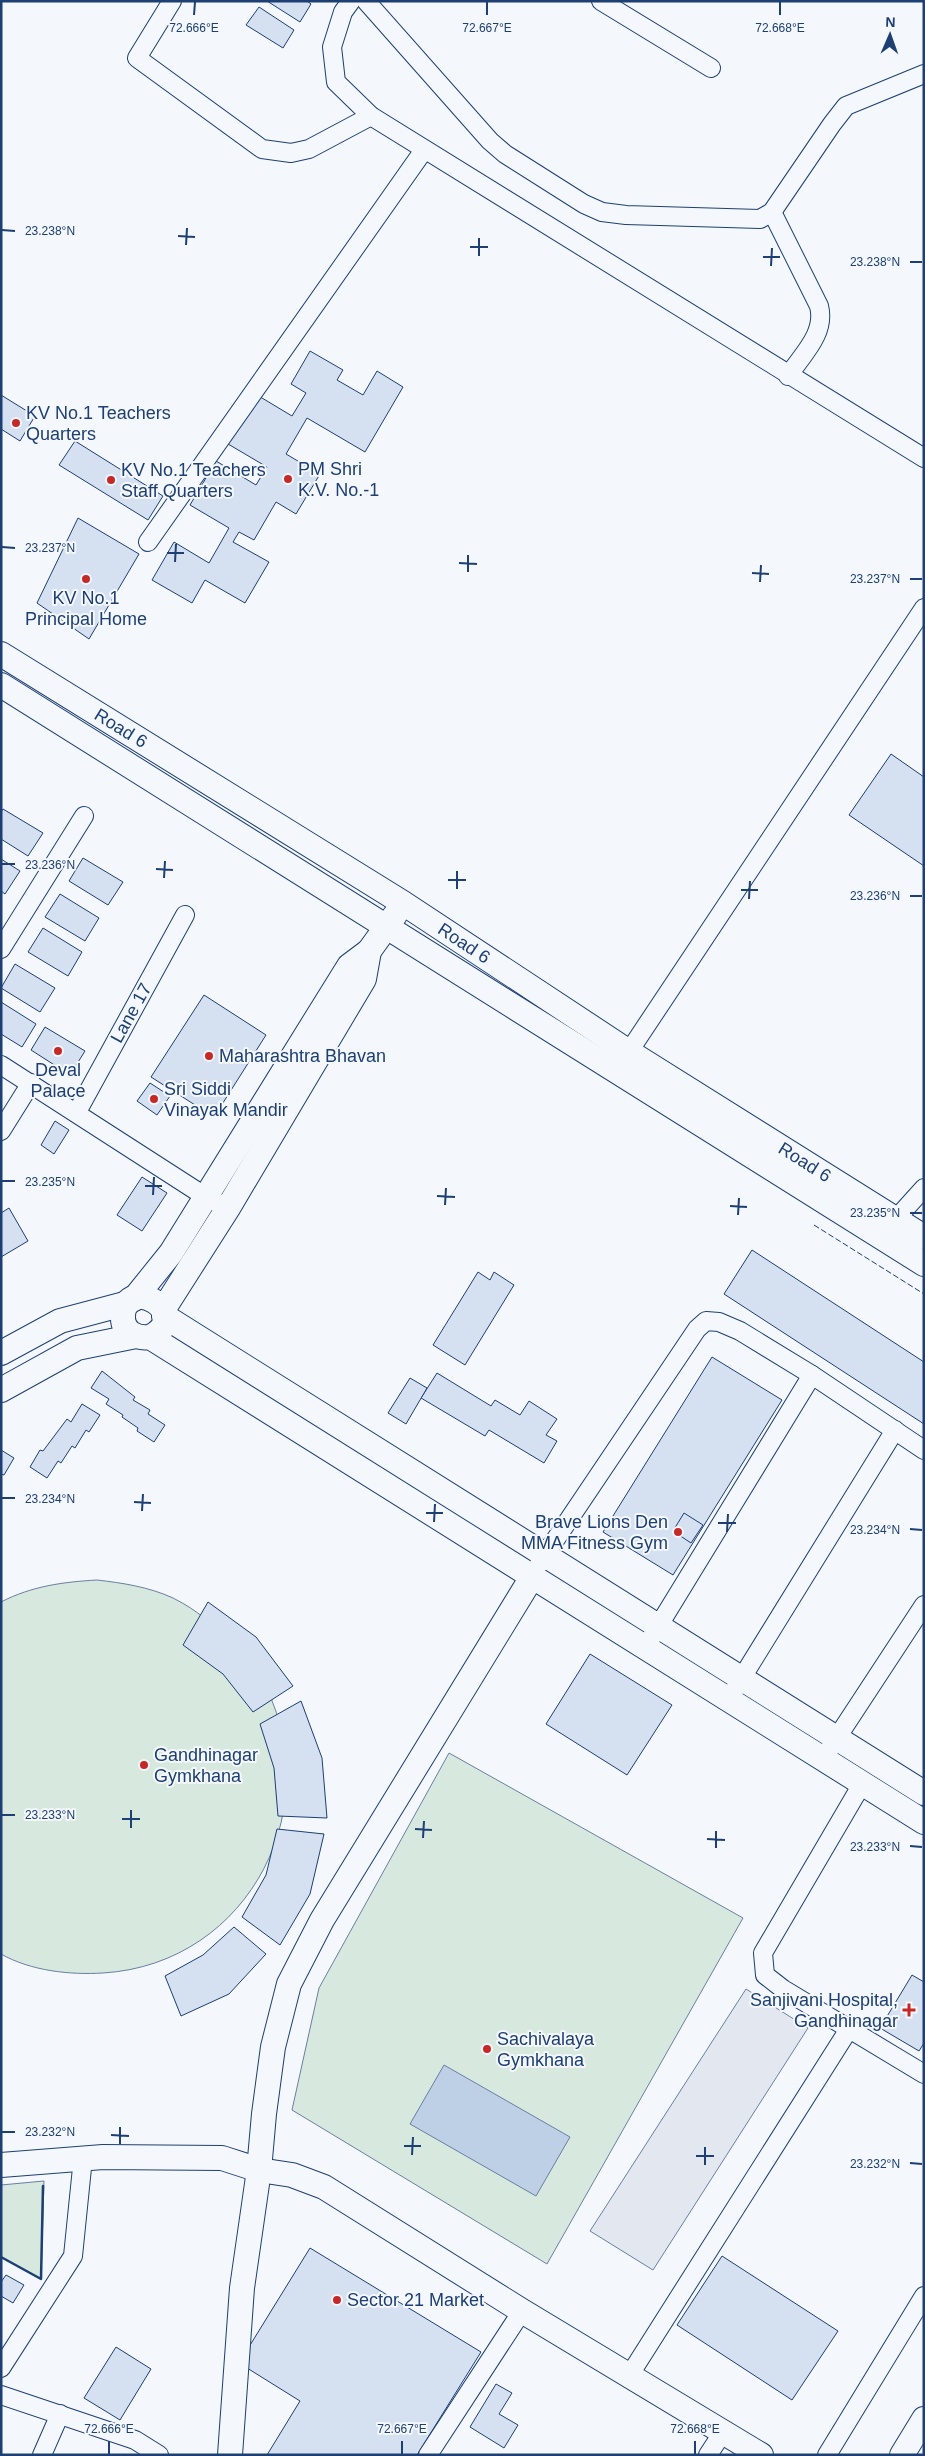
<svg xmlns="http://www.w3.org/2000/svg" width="925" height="2456" viewBox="0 0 925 2456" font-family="Arial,sans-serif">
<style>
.green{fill:#d7e8df;stroke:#687fa3}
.parking{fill:#e3e8f0;stroke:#687fa3}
.water{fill:#bed0e5;stroke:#687fa3}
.building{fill:#d5e0f0;stroke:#1d3f73}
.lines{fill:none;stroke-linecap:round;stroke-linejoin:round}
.street-casing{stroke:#1d3f73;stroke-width:20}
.secondary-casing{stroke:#1d3f73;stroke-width:26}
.street{stroke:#f4f7fb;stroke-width:18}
.secondary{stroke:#f4f7fb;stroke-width:24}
.fence{stroke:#1d3f73;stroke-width:1;stroke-dasharray:6 2.5;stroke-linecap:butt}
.wall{stroke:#1d3f73;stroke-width:2.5}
.ticks{fill:none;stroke:#1d3f73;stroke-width:2}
.poi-dot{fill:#c62828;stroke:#f4f7fb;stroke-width:2}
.labels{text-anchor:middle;stroke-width:4;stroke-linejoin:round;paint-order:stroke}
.poi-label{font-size:18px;fill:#1d3f73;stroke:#f4f7fb;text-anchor:start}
.street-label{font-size:18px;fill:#1d3f73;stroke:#f4f7fb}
.ticks-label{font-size:12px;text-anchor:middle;fill:#1d3f73;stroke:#f4f7fb;stroke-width:4;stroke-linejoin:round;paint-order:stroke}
</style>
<rect width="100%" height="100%" fill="#f4f7fb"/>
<g class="green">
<path d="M97,1580C123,1583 149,1587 173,1598C199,1611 212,1624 232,1645C241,1654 253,1664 260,1676C332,1802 251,1964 103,1973C70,1975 31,1971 1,1954V1602C32,1586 63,1582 97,1580Z"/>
<path d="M449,1753L743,1918L547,2264L292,2110L319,1988Z"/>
<path d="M44,2181L41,2279L1,2257V2185Z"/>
</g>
<path class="parking" d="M746,1989L808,2028L653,2270L590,2231Z"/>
<path class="water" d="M444,2065L570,2137L536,2196L410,2124Z"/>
<g class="building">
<path d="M267,1H307L311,4L300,22Z"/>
<path d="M259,7L294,30L283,48L246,25Z"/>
<path d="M310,351L343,370L337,380L363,395L377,371L403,387L365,452L307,418L286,454L320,474L296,514L276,502L254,540L239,532L233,542L269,562L245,603L205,580L192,603L152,580L174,542L209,563L229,528L190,505L216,461L256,485L267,467L223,441L252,392L292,416L306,393L291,384Z"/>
<path d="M1,395L35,416L20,441L1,429Z"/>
<path d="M75,441L163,496L148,520L59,465Z"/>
<path d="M78,518L139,554L89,639L37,603Z"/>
<path d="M891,754L924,777V866L849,815Z"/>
<path d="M3,809L43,833L28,856L1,839V812Z"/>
<path d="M83,858L123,882L108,905L69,881Z"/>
<path d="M1,859L20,871L5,894L1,891Z"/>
<path d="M60,894L99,918L85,941L45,917Z"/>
<path d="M43,928L82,952L68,976L28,952Z"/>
<path d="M15,964L55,988L40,1012L1,988Z"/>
<path d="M204,995L266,1035L214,1117L151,1077Z"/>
<path d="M1,1002L36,1024L22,1047L1,1034Z"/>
<path d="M45,1027L85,1051L70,1075L31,1050Z"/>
<path d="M150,1083L170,1096L157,1115L137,1101Z"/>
<path d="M55,1121L69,1130L54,1154L41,1145Z"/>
<path d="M142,1177L167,1193L142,1231L117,1215Z"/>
<path d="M9,1208L28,1241L1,1257V1213Z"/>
<path d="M752,1250L924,1362V1424L724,1294Z"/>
<path d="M478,1272L490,1280L494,1272L514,1285L465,1365L433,1345Z"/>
<path d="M712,1357L782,1400L673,1575L603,1532Z"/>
<path d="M102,1371L135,1397L133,1400L150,1410L148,1414L165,1425L154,1442L137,1431L138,1428L122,1417L123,1415L106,1404L109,1399L91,1388Z"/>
<path d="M437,1373L491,1406L495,1400L520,1415L529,1401L557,1419L546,1435L557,1441L544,1463L489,1430L485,1436L421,1398Z"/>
<path d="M410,1378L427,1388L406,1424L388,1413Z"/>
<path d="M82,1404L100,1415L89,1432L86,1430L75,1448L72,1446L61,1463L58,1461L47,1478L30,1467L40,1450L43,1451L67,1419L71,1422Z"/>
<path d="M1,1450L14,1458L4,1475L1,1474Z"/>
<path d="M684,1513L703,1525L691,1543L673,1531Z"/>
<path d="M208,1602L256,1637L293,1686L253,1712L223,1674L183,1645Z"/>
<path d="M590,1654L672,1705L627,1775L546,1724Z"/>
<path d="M301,1701L322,1758L327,1818L278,1816L274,1768L260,1724Z"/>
<path d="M277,1829L324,1834L310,1894L280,1945L242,1917L266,1875Z"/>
<path d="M234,1927L266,1954L229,1994L181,2016L165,1976L203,1955Z"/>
<path d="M912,1975L924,1982V2043L919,2051L880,2028Z"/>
<path d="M310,2248L481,2352L417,2455H267L300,2401L239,2363Z"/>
<path d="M722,2256L838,2331L792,2400L677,2325Z"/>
<path d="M6,2275L24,2285L13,2303L1,2296V2282Z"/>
<path d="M116,2347L151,2369L120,2420L84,2398Z"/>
<path d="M496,2384L512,2393L499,2414L518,2425L504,2448L470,2427Z"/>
</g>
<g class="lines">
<defs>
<g id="street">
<path d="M172,1L137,58L262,149L291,153L309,149L371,116"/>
<path d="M351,1L343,12L332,47L336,82L371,116L924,458"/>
<path d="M366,1L490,141L505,154L584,204L602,212L626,215L760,219L772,212L832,124L846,106L924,74"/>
<path d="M601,1L711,68"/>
<path d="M772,212L819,306C826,333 803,354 788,376"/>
<path d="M148,542L424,150"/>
<path d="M1,949L84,816"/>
<path d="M622,1062L924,608"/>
<path d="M1,1065L206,1197L228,1208"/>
<path d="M77,1112L185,915"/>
<path d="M1,1131L31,1083"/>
<path d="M896,1219L924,1188"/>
<path d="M539,1564L697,1329L706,1321L719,1322L740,1331L812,1375L924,1450"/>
<path d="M645,1648L812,1375"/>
<path d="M735,1689L895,1430"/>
<path d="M823,1759L924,1605"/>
<path d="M862,1784L763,1953L765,1975L783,1989L924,2074"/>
<path d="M1,2368L73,2256L83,2158"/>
<path d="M629,2376L849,2029"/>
<path d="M1,2395L135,2440L159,2455"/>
<path d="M42,2455L60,2414"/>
<path d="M428,2455L522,2311"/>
<path d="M708,2455L723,2432"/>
<path d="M827,2455L924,2296"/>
</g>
<g id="secondary">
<path id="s1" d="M1,654L403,903L629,1052L924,1237"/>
<path d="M1,685L924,1264"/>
<path d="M134,1299L171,1253L349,966L369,951L395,915"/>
<path d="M163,1310L228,1208L364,979L369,951"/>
<path d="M164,1316L924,1793"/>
<path d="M150,1337C196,1314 125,1272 123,1316C122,1332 137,1339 150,1337L924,1822"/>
<path d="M1,1353L60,1321L128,1303"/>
<path d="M1,1390L77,1348L136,1336"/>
<path d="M1,2165L103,2157L222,2158L259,2170L292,2175L324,2187L522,2311L761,2455"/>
<path d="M230,2455L242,2288L259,2170L264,2114L273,2047L289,1984L322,1920L532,1577"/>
<path d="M902,2455L924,2419"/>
</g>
</defs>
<use href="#street" class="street-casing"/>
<use href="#secondary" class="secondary-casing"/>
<use href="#street" class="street"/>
<use href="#secondary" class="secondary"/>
<path class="fence" d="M814,1225L924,1294"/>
<path class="wall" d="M1,2257L41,2279L43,2186"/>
</g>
<path class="ticks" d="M194,15L195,2M487,15V2M780,15V2M2,230L15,231M178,236L195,237M186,245L187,228M470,247H488M479,256V238M763,257H780M910,262H922M771,266L772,248M2,547L15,548M167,553H184M175,562L176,544M459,563L477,564M468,572V555M752,573L769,574M910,579H922M760,582L761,565M2,864H15M156,869L173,870M164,878L165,861M448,880H466M457,889V871M741,890H758M910,896H922M749,899L750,881M2,1181H15M145,1186H162M153,1195L154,1177M437,1196L455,1197M445,1205L446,1188M730,1206L747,1207M910,1213H922M738,1215L739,1198M2,1498H15M134,1502L151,1503M142,1511L143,1494M426,1513H443M434,1522L435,1504M718,1523H736M910,1529L922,1530M727,1532L728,1514M2,1815H15M122,1819H140M131,1828V1810M415,1829L432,1830M423,1838L424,1821M707,1839L725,1840M910,1846L922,1847M716,1848V1831M2,2132H15M111,2135L129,2136M120,2144V2127M404,2146H421M412,2155L413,2137M696,2156H714M910,2163L922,2164M705,2165V2147M109,2454V2441M402,2454V2441M695,2454V2441"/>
<g class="poi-dot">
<circle cx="16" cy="423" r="5"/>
<circle cx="288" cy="479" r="5"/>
<circle cx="111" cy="480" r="5"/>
<circle cx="86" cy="579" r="5"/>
<circle cx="58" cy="1051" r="5"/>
<circle cx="209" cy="1056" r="5"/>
<circle cx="154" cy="1099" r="5"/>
<circle cx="678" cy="1532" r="5"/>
<circle cx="144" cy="1765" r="5"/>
<path d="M906.5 2002.5h5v5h5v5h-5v5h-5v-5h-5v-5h5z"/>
<circle cx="487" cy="2049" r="5"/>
<circle cx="337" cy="2300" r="5"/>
</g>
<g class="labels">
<g class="poi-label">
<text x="26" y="419">KV No.1 Teachers<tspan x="26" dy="21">Quarters</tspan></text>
<text x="298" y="475">PM Shri<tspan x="298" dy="21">K.V. No.-1</tspan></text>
<text x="121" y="476">KV No.1 Teachers<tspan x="121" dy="21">Staff Quarters</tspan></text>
<text x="86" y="604" text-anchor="middle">KV No.1<tspan x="86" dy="21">Principal Home</tspan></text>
<text x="219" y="1062">Maharashtra Bhavan</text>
<text x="58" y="1076" text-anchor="middle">Deval<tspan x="58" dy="21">Palace</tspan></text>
<text x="164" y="1095">Sri Siddi<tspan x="164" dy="21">Vinayak Mandir</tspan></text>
<text x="668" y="1528" text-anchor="end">Brave Lions Den<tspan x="668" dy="21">MMA Fitness Gym</tspan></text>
<text x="154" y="1761">Gandhinagar<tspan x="154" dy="21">Gymkhana</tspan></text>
<text x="898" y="2006" text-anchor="end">Sanjivani Hospital,<tspan x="898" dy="21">Gandhinagar</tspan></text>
<text x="497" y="2045">Sachivalaya<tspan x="497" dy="21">Gymkhana</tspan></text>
<text x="347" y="2306">Sector 21 Market</text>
</g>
<g class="street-label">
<text dy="6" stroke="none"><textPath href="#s1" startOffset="141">Road 6</textPath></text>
<text dy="6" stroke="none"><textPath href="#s1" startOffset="546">Road 6</textPath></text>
<text transform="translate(131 1013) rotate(-61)" y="6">Lane 17</text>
<text dy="6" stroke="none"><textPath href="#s1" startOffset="951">Road 6</textPath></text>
</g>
</g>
<g class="ticks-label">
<text x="194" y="32">72.666°E</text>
<text x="487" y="32">72.667°E</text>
<text x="780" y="32">72.668°E</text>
<text x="50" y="235">23.238°N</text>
<text x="875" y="266">23.238°N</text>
<text x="50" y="552">23.237°N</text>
<text x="875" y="583">23.237°N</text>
<text x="50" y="869">23.236°N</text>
<text x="875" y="900">23.236°N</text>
<text x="50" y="1186">23.235°N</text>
<text x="875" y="1217">23.235°N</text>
<text x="50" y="1503">23.234°N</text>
<text x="875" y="1534">23.234°N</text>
<text x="50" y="1819">23.233°N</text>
<text x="875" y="1851">23.233°N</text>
<text x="50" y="2136">23.232°N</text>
<text x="875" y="2168">23.232°N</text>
<text x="109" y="2433">72.666°E</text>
<text x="402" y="2433">72.667°E</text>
<text x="695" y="2433">72.668°E</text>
</g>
<rect width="925" height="2456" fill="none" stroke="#1d3f73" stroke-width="5"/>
<g transform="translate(890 35) rotate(2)" stroke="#f4f7fb" stroke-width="4" paint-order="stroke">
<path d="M0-4L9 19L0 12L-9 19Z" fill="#1d3f73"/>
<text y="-8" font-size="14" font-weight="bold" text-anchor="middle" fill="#1d3f73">N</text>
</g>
</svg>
